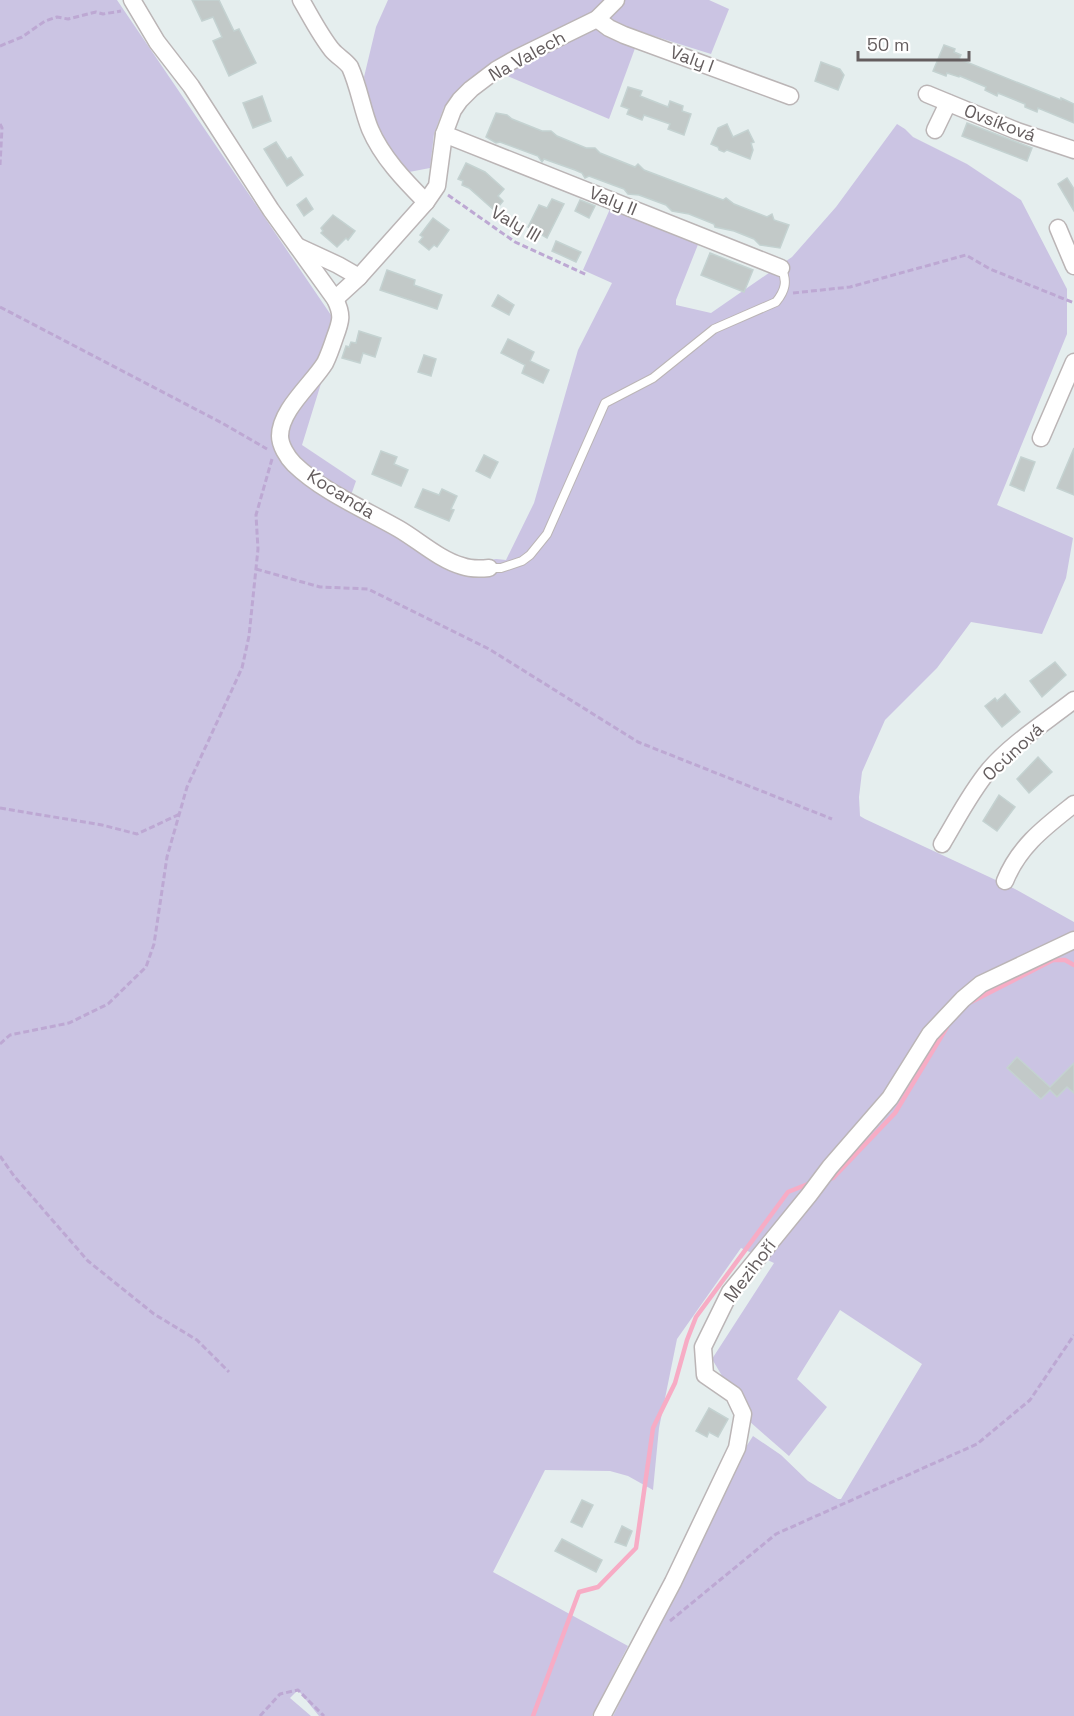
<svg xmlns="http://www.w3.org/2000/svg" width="1074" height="1716" viewBox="0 0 1074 1716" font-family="'Space Grotesk',sans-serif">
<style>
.green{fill:#cbc4e3}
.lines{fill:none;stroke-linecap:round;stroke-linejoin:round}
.stream{stroke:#f7acc5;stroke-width:4.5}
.building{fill:#c2c9c8;stroke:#c4d2d1;stroke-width:1.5}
.service-casing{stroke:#bbb5b6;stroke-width:10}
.minor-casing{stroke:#bbb5b6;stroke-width:19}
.path{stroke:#bda8d3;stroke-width:3;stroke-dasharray:6 3;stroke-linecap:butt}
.service{stroke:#fff;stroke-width:8}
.minor{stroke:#fff;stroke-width:16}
.labels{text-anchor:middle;stroke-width:4.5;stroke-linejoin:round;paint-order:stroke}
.street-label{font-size:18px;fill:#645d5e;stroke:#fff}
</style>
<rect width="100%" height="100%" fill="#e5eeee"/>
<g class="green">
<path d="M0,0H117L333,318L327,364L302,445L356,481L350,498L401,530L473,563L496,559L506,560L534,503L578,350L612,283L583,270L610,209L699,242L676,300V305L711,313L792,257L836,207L897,124L905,129L913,137L967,164L1021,200L1067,289V334L997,505L1073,538L1066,578L1042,634L971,622L937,668L885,720L862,772L859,797L860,816L865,819L1015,889L1074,922V1716H613L699,1545L737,1461L753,1436L781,1455L808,1481L838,1499H841L922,1364L840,1310L797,1379L827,1407L789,1456L749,1421L712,1359L774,1263L741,1248L677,1339L659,1428L653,1490L628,1476L610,1471L545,1470L493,1572L628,1646L592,1716H319L298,1690L290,1698L311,1716H0Z"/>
<path d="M388,0H709L729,9L711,54L641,32L609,119L505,75L481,71L444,107L434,134L430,168L409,172L379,136L364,77L376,27Z"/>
</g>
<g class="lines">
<g class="stream">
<path d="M971,1002L1053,960H1065L1074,965"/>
<path d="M827,1179L833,1178L895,1113L947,1027"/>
<path d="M533,1716L579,1592L598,1587L636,1548L653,1428L675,1383L687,1340L696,1317L788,1192L813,1182"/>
</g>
</g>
<g class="building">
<path d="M192,0H219L234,31L239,29L256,63L229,76L213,41L222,37L213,17L202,21Z"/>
<path d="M944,45L955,49L954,52L961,55L959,59L1061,100V98L1074,104V123L1038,108L1037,112L1025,107V104L998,93L997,96L985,90L986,87L960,76L959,77L947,73L946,76L933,71Z"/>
<path d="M821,62L840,69L844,75L838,90L815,81Z"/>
<path d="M628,87L642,91L640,96L668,107L670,101L683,106L682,111L691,114L684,135L668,129L670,124L644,115L642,120L627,114L629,109L621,106Z"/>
<path d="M262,96L271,121L253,128L243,103Z"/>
<path d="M496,113L507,115L512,119L542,131H551L557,136L586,148H595L600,153L635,167L638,164L644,170L723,200L726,198L734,204L767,217L772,214L774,220L789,225L780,248L760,245L754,239L734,231L715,227L714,224L689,214L672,211L666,205L639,195L628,194L624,189L613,185L589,176L585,178L582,173L575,170L544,159L542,162L538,156L500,142L496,143L486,137Z"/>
<path d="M967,123L1032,148L1027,161L962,136Z"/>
<path d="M727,124L733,137L748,130L754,142L751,143L753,150L750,159L727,150L724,152L719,150L718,147L711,144L718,128Z"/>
<path d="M276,142L287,159L291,157L303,175L287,186L264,149Z"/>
<path d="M466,163L485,172L504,189L498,196L503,201L495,211L469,188L462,185L463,181L458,179Z"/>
<path d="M1067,178L1074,189V211L1058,184Z"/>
<path d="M306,198L313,209L304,216L297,205Z"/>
<path d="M552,199L564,204L547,238L528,227L539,205L547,208Z"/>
<path d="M580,200L595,206L589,218L575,211Z"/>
<path d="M333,215L355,231L348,240L346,238L337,247L321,233L323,231L321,228Z"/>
<path d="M433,218L449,230L437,247L434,245L429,250L419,242L423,237L420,235Z"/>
<path d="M556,241L581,252L576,262L552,251Z"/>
<path d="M710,253L753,270L744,292L701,275Z"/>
<path d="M387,270L415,280L414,285L442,295L437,309L380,290Z"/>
<path d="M498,295L514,305L509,315L492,306Z"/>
<path d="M359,331L381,338L375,357L363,353L360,363L342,358L346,346L349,347L351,342L356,343Z"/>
<path d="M508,339L534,352L530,361L549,370L543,383L522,373L525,365L501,353Z"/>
<path d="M424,355L436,359L431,376L418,372Z"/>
<path d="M1074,448V495L1057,488Z"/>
<path d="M381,451L397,457L394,464L408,470L401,486L372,474Z"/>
<path d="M484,455L498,462L490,478L476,471Z"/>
<path d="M1021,457L1035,462L1024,491L1010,485Z"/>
<path d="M423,489L439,495L442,489L457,496L451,509L454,510L449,521L415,507Z"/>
<path d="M1055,662L1066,675L1042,697L1030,681Z"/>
<path d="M1005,694L1020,712L1002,727L985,706L995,698L997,701Z"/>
<path d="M1038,757L1052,772L1029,793L1017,779Z"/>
<path d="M999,795L1015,807L997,831L983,821Z"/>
<path d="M1017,1057L1050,1087L1074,1063V1093L1067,1087L1057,1097L1050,1090L1041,1099L1007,1068Z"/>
<path d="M709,1408L728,1419L718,1437L709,1432L707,1437L696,1431Z"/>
<path d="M582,1500L593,1505L582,1527L571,1522Z"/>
<path d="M622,1526L632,1531L626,1546L615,1542Z"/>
<path d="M562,1539L602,1560L596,1572L555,1551Z"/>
</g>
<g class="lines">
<defs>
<path id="service" d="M489,568H501L522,561L530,555L547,534L605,403L653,378L714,329L776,302C785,291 788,281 781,268"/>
<g id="minor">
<path d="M132,0L157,42L191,86L271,210L335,299C343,315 341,321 335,337C332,346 329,355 325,363C312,384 280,410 280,436C280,445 287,457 294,464C323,492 364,509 399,529C418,540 440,560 462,566C470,569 479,569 489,568"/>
<path d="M301,0C311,17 320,35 332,50C338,57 345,60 350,67C359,87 362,109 370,129C382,157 404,180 426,202"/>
<path d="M597,19L609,28L624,35L790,96"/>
<path d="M927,94L1017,131L1074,150"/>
<path d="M935,130L948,103"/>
<path d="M444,134L781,268"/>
<path d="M1058,228L1074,266"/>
<path d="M297,246L338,265L359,277"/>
<path d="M335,299L359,277L426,202L437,186L444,134L453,110L460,100L471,89L496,70L517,58L597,19L616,0"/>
<path d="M1041,438L1074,362"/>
<path d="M942,844C957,819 970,793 989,770C1012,743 1046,722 1074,700"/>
<path d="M1005,881C1019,846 1045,827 1074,804"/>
<path d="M602,1716L673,1582L737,1448L743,1414L734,1395L705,1375L703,1347L730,1292L809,1195L830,1167L890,1098L930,1034L963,999L981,984L1074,940"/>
</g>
</defs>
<use href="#service" class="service-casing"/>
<use href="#minor" class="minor-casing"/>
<g class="path">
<path d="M0,46L22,37L45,21L57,17L68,19L96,12L103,14L121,11"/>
<path d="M0,124L2,128L0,165"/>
<path d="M448,195L515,242L587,275"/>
<path d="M793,293L850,287L966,255L990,269L1074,303"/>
<path d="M0,307L222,423L267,449"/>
<path d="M256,569L320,587L368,589L489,649L638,742L832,819"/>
<path d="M0,808L102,825L137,834L180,814"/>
<path d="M0,1044L10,1035L69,1023L108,1004L146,967L154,944L167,857L187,787L242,668L249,636L258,549L256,515L272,459"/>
<path d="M0,1156L14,1176L88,1261L154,1314L197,1340L229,1372"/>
<path d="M670,1621L776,1534L977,1444L1030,1400L1074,1335"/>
<path d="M260,1716L280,1694L298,1690L324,1716"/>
</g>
<use href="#service" class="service"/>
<use href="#minor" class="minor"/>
</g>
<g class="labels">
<g class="street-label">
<text transform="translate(527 56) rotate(-29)" y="6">Na Valech</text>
<text transform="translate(692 59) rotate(20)" y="6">Valy I</text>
<text transform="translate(1000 123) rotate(21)" y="6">Ovsíková</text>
<text transform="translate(613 201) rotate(22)" y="6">Valy II</text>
<text transform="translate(516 224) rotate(30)" y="6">Valy III</text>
<text transform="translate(341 494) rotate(32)" y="6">Kocanda</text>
<text transform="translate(1013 752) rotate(-43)" y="6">Ocúnová</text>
<text transform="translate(750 1271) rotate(-53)" y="6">Mezihoří</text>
</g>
</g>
<path d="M858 51v9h111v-9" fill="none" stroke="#645d5e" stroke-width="3"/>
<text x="867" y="51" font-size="18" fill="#645d5e" stroke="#ffffff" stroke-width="4.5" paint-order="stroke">50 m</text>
</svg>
